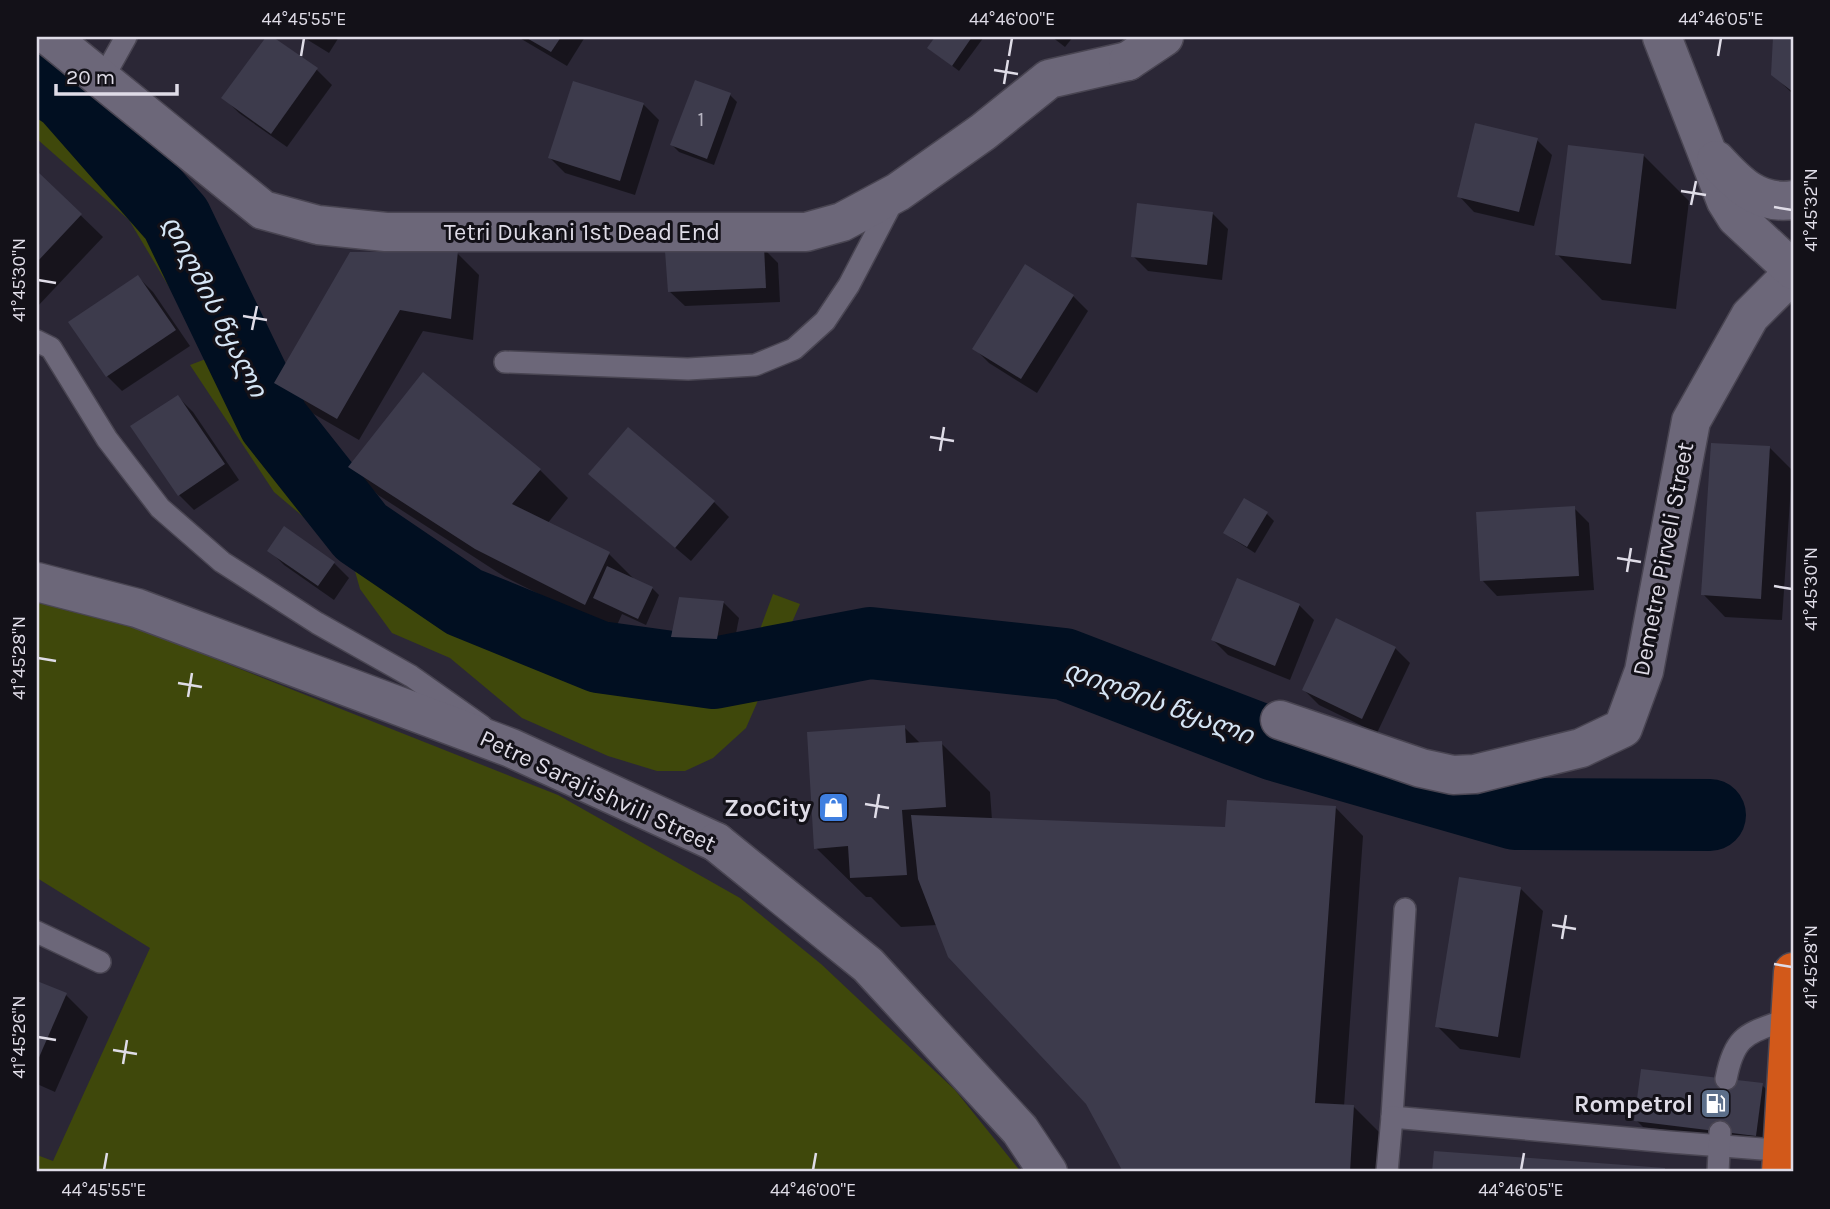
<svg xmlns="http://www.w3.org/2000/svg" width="1830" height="1209" viewBox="0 0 1830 1209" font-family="Karla,'Noto Sans Georgian',sans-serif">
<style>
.green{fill:#3f480b}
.shadow{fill:#0007}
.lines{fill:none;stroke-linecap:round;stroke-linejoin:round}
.river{stroke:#010f21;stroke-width:72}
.building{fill:#3d3b4c}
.lane-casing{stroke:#494552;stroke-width:24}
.street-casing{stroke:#494552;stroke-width:41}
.secondary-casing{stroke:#494552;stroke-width:41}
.highway-casing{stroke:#494552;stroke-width:41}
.lane{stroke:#6c6779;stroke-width:21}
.street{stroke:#6c6779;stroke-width:38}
.secondary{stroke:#6c6779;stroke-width:38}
.highway{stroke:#d2591a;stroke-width:38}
.ticks{fill:none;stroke:#dfdce7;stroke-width:2.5}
.labels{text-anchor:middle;stroke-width:6;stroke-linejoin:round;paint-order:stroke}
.number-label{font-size:21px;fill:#b6b4c0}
.street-label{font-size:24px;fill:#dfdce7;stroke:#131118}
.poi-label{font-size:24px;font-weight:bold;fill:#dfdce7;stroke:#131118;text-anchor:end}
.water-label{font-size:26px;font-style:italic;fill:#d5e5f5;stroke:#131118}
.neatline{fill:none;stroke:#dfdce7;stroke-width:2.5}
.ticks-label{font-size:18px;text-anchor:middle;fill:#dfdce7}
</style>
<rect width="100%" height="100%" fill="#2b2736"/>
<g class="green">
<path d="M37,40L177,160L164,173L193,212L265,368L294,420L317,433L340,479L544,619L642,641L736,647L759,632L773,594L800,604L746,728L713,758L685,771H657L608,756L522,718L450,658L392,633L360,589L351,557L274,492L190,365L211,357L129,220L37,139Z"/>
<path d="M37,600L104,615L558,795L740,898L821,964L955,1090L1021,1172H37V1155L53,1161L150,948L37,878Z"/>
</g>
<g class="shadow">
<path d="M268,37L317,70L332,85L287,147L239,113L224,98Z"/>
<path d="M303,37H339L329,53Z"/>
<path d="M518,37H585L567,66Z"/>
<path d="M937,37H984L959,71L929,48Z"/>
<path d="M1052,37H1073L1065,47Z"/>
<path d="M1774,37L1793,38V94L1773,75Z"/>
<path d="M574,83L644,105L659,120L635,195L565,173L550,158Z"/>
<path d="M730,95L737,102L714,165L679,152L672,145Z"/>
<path d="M1537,140L1552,155L1534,226L1474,212L1459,196Z"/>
<path d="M1643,155L1689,201L1676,309L1602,300L1557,254Z"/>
<path d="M37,173L103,237L37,307Z"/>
<path d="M1213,214L1228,229L1222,280L1148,271L1133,256Z"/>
<path d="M763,248L778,263L780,302L685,306L669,291Z"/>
<path d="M457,253L479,275L473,340L423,331L359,440L298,405L276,383Z"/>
<path d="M138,277L153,292L190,346L122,391L107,376Z"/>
<path d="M1073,296L1088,311L1037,393L989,363L974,348Z"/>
<path d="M178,397L193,412L239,480L194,510L179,495Z"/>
<path d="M1770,448L1792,470L1782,620L1725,617L1703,594Z"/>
<path d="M350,467L540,470L568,498L547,524L609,554L635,580L652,588L659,595L646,625L622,614L614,632L505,577L378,495Z"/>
<path d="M605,488L714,502L729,517L691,561Z"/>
<path d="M1245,500L1267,514L1274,521L1255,553L1233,539L1225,532Z"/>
<path d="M1574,508L1589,523L1594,590L1497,596L1482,580Z"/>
<path d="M269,550L334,563L349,578L334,600L284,565Z"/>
<path d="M681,599L724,603L739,618L732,654L688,652L673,637Z"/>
<path d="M1299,605L1314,620L1290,680L1228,655L1213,640Z"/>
<path d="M1395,648L1410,663L1377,733L1319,705L1304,690Z"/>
<path d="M904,727L921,744L941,743L990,792L992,820L1227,829L1335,807L1363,836L1344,1107H1354L1382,1135L1379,1172H1125L1088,1103L937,925L901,927L871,897H866L816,848Z"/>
<path d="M1521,889L1543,911L1520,1058L1460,1049L1437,1026Z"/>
<path d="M37,982L66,995L88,1017L55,1092L37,1084Z"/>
<path d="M1762,1085L1769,1092L1763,1142L1643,1127L1636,1120Z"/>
<path d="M1435,1153L1664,1169L1667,1172H1434Z"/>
</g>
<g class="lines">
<path class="river" d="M37,75L67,95L176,219L274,422L361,532L464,602L599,657L714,673L870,643L1064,664L1275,745L1515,814L1710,815"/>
</g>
<g class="building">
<path d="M266,37H273L318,68L271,134L221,98Z"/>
<path d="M525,37H561L551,52Z"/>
<path d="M935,37H972L952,66L927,48Z"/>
<path d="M1773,37H1793V92L1771,75Z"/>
<path d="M695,80L731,93L707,159L670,145Z"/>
<path d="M573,81L644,103L620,181L548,158Z"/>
<path d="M1475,123L1538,138L1519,212L1457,197Z"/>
<path d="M1568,145L1644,154L1631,264L1555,255Z"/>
<path d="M37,171L82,214L37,262Z"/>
<path d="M1137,203L1213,212L1207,265L1131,257Z"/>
<path d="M764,246L766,288L668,292L665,251Z"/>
<path d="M458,251L451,319L400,310L337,419L274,383L350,252Z"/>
<path d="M1025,264L1074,295L1021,379L972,349Z"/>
<path d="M138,275L176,330L106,377L68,322Z"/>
<path d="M423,372L541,469L512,504L610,552L585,605L475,549L348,467Z"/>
<path d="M178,395L225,464L178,496L130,426Z"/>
<path d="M628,427L715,501L675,548L588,474Z"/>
<path d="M1711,443L1770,446L1761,599L1701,595Z"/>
<path d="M1244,498L1268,512L1247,547L1223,533Z"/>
<path d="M1575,506L1579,576L1480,581L1476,512Z"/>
<path d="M284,526L335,562L318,586L267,551Z"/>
<path d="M607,566L653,587L638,619L593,598Z"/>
<path d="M1237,578L1300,604L1275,666L1211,640Z"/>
<path d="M679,597L724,601L717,639L671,637Z"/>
<path d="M1336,618L1396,647L1362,719L1302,690Z"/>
<path d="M905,725L906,743L942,741L946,807L902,810L907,875L850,878L848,846L814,849L807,732Z"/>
<path d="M1227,800L1336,806L1315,1103L1354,1105L1350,1172H1123L1086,1104L948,957L918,879L911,815L1225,827Z"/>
<path d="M1459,877L1521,887L1498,1037L1435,1027Z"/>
<path d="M37,981L67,993L37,1062Z"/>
<path d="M1641,1069L1763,1083L1756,1136L1634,1121Z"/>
<path d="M1434,1151L1665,1168V1172H1432Z"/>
</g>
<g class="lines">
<defs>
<g id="lane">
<path d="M102,80L126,37"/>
<path d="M37,341L51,348L107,439L160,508L222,562L317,623L411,676L482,726"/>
<path d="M505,362L688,369L755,365L794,349L825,321L849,285L895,197"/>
<path d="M37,932L100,962"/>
<path d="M1726,1079C1735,1032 1749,1034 1790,1018"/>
<path d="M1392,1117L1405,909"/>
<path d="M1387,1172L1392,1117L1670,1142L1762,1149L1782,1148"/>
<path d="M1718,1172L1720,1132"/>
</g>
<g id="street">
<path d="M50,37L263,210L318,225L386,232H806L842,222L898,192L983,132L1049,79L1128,61"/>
<path d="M37,582L137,608L511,748L716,842"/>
<path d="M1280,720L1421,768L1453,775L1475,774L1581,748L1623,728L1644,671L1691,421L1750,316L1793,273"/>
</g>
<g id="secondary">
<path d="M1662,37L1726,201L1736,217L1793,270"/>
<path d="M1128,61L1164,37"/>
<path d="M1716,160C1738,184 1758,205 1793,200"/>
<path d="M716,842L868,965L1020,1130L1048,1172"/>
</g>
<path id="highway" d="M1781,1172L1793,972"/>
</defs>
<use href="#lane" class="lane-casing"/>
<use href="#street" class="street-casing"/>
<use href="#secondary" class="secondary-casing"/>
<use href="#highway" class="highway-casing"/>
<use href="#lane" class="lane"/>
<use href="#street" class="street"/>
<use href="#secondary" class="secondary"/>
<use href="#highway" class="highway"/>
</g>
<path class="ticks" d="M301,56L304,38M1009,56L1012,38M1718,56L1721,38M994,70L1018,74M1004,84L1008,60M1681,191L1706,195M1691,205L1696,181M1774,207L1792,210M38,280L56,283M243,316L267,320M252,330L257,306M930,437L954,441M940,451L944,427M1617,558L1641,562M1627,572L1631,548M1774,586L1792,589M38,658L56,661M178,683L202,687M188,697L192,673M865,804L889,808M875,818L879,794M1552,925L1576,929M1562,939L1566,915M1774,964L1792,967M38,1037L56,1040M113,1050L137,1054M123,1064L127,1040M104,1170L107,1153M813,1170L816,1153M1521,1170L1524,1153"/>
<defs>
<symbol id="shop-square" viewBox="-11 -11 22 22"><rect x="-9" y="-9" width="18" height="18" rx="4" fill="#3f7fe0" stroke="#131118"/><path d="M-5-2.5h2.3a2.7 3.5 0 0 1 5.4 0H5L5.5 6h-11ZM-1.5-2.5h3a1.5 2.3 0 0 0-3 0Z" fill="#fff"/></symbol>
<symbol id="fuel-square" viewBox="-11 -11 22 22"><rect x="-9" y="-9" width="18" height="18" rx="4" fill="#5c6f8a" stroke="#131118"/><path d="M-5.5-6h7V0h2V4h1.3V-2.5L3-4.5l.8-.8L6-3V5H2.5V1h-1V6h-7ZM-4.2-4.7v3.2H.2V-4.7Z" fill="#fff"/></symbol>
</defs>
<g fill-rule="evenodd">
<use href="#shop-square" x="816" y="790" width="35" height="35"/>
<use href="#fuel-square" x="1698" y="1086" width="35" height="35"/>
</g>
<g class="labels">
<g class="number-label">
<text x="701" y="126">1</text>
</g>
<g class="street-label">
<text x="582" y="240">Tetri Dukani 1st Dead End</text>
<text transform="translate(1663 559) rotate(-79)" y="8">Demetre Pirveli Street</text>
<text transform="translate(598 791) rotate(25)" y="8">Petre Sarajishvili Street</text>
</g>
<g class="poi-label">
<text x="811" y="816">ZooCity</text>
<text x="1693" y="1112">Rompetrol</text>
</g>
<g class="water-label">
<text transform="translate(215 306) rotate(63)" y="9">დიღმის წყალი</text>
<text transform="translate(1159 702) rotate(20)" y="9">დიღმის წყალი</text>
</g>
</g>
<rect width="1830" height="1209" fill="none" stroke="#131118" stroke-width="77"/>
<path d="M56 84v10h121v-10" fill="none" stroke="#dfdce7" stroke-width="3.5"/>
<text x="66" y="84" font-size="21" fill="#dfdce7" stroke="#131118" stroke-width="5" paint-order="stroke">20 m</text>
<rect x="38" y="38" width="1754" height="1132" class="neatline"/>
<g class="ticks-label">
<text x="304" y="25">44°45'55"E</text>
<text x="1012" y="25">44°46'00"E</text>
<text x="1721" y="25">44°46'05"E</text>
<text transform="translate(1811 210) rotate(-90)" y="6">41°45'32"N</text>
<text transform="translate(19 280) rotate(-90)" y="6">41°45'30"N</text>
<text transform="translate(1811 589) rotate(-90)" y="6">41°45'30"N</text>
<text transform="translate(19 658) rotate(-90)" y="6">41°45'28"N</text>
<text transform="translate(1811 967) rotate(-90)" y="6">41°45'28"N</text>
<text transform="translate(19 1037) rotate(-90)" y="6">41°45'26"N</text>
<text x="104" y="1196">44°45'55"E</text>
<text x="813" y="1196">44°46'00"E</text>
<text x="1521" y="1196">44°46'05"E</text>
</g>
</svg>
